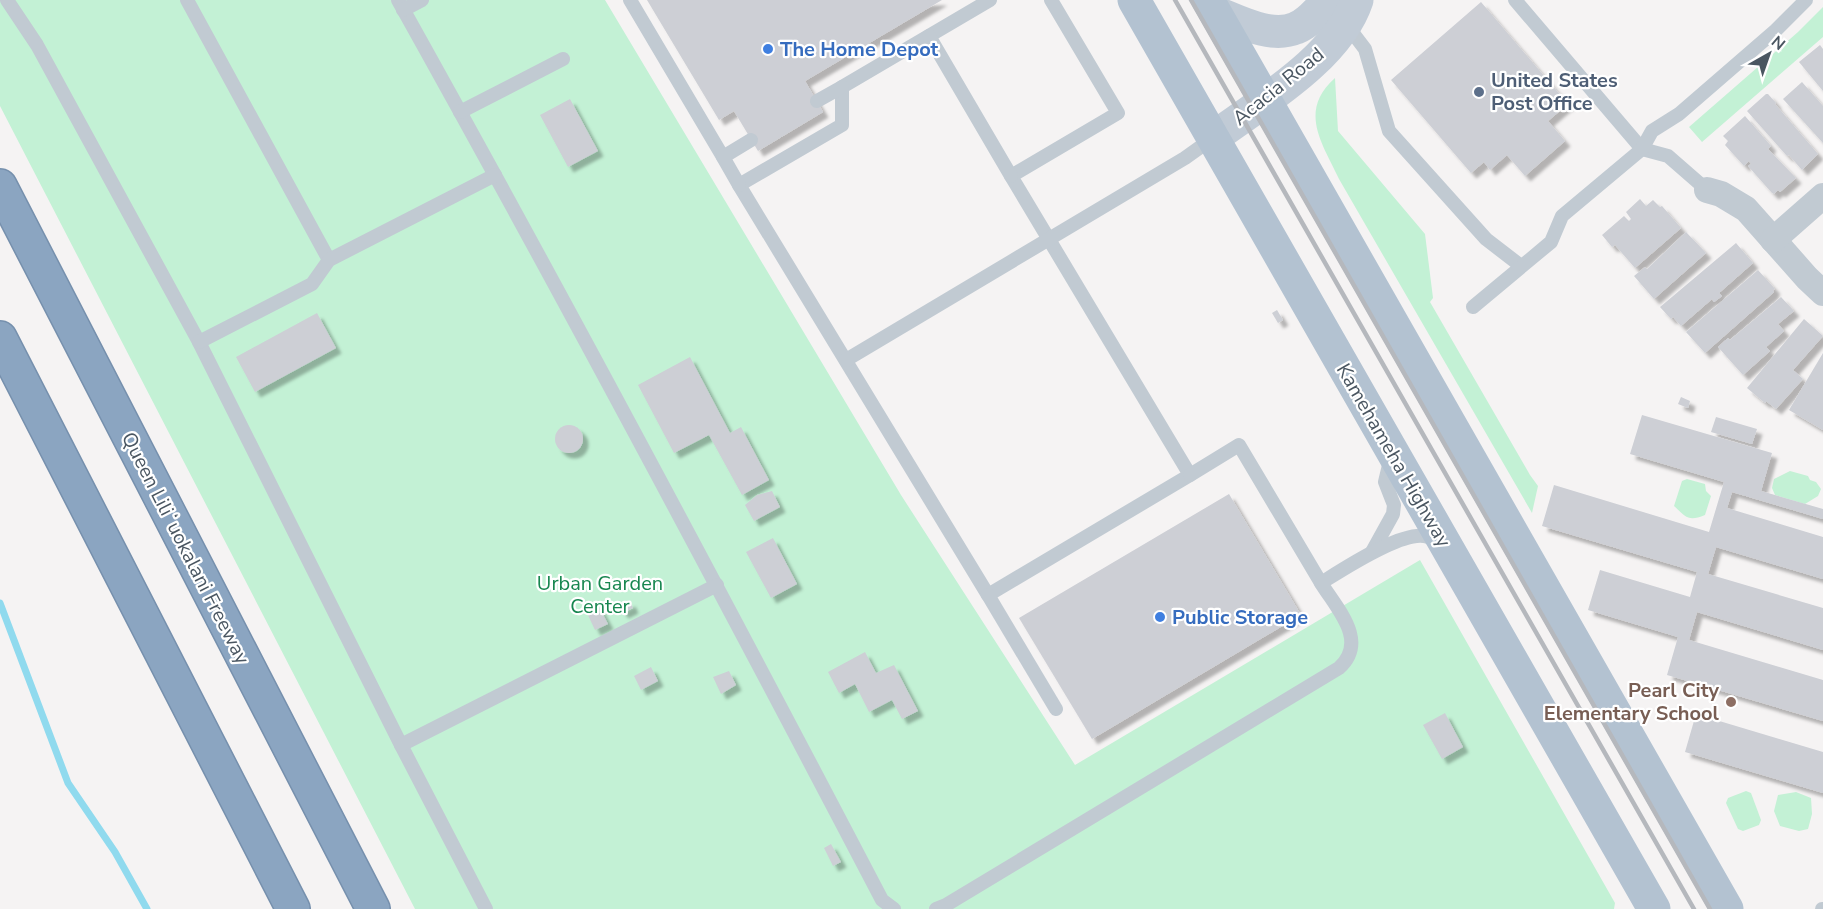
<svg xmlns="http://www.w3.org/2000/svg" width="1823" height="909" viewBox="0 0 1823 909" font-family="'Nunito Sans',sans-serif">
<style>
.green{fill:#c3f1d5}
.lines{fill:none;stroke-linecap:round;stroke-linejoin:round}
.stream{stroke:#90daee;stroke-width:7}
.building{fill:#cdcfd5;filter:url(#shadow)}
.motorway-casing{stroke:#7690ad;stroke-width:36}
.service{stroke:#c1cad2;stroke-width:14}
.minor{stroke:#c1cad2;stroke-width:26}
.secondary{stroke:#c1cbd6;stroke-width:33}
.primary{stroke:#b3c2d1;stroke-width:33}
.motorway{stroke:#8ba5c1;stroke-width:33}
.rail{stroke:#b5b8bd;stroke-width:4.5}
.shop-dot{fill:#3f7fe0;stroke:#fff;stroke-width:2}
.service-dot{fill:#5c6f8a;stroke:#fff;stroke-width:2}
.education-dot{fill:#8d6e63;stroke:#fff;stroke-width:2}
.labels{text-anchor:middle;stroke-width:4.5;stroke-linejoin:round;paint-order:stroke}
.shop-label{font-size:20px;font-weight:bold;fill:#366cbe;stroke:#fff;text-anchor:start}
.service-label{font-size:20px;font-weight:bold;fill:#4e5e75;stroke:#fff;text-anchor:start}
.street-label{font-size:20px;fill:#4a5661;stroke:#fff}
.park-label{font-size:20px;fill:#17864f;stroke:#fff}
.education-label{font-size:20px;font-weight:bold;fill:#785e54;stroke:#fff;text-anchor:end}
</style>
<defs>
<filter id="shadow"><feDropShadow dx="5.5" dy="5.5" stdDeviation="1.5" flood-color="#0004"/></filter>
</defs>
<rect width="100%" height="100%" fill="#f5f3f3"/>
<g class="green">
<path d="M0,0H605L901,495L1075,765L1420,560L1615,903L1614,909H415L0,106Z"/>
<path d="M1823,7V37L1702,142L1689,127L1798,32Z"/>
<path d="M1335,78L1338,131L1425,234L1433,298L1430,302L1530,475L1538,486L1532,513L1339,179C1322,143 1298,111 1335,78Z"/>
<path d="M1790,471L1808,476L1810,480L1816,482L1821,489L1818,496L1805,504L1775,495L1772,488L1774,479Z"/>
<path d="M1687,479L1705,484L1706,491L1711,496L1705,515C1688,522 1686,517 1674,506L1682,481Z"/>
<path d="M1746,791L1751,793L1761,820L1759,825L1743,831L1738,829L1726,803L1728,798Z"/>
<path d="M1796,792L1811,798L1812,814L1808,829L1799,831L1780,826L1774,811L1778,795Z"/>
</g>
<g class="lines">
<path class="stream" d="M0,603L68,783L115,852L147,909"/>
</g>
<g class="building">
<path d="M647,0H942L805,81L823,112L758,151L734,111L719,120Z"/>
<path d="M1481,2L1568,104L1548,121L1565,141L1525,176L1507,155L1490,170L1484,162L1471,173L1391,80Z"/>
<path d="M1820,45L1823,49V91L1799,62Z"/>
<path d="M1802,82L1823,106V143L1783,99Z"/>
<path d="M1766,94H1768L1776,103L1775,104L1818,154L1802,170L1789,155L1787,156L1747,111Z"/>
<path d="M570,99L598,151L568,167L540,115Z"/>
<path d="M1745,116L1771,146L1768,149L1796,178L1780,192L1778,190L1774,194L1772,193L1748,166L1751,164L1749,161L1744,166L1725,145L1728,141L1723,136Z"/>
<path d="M1640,199L1646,206L1653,200L1660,207L1662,206L1681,228L1635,268L1615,245L1612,247L1602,235L1624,216L1629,221L1631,219L1626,212Z"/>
<path d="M1686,232L1706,253L1654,299L1634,276L1645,267L1647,269Z"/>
<path d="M1736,243L1753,263L1719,293L1722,296L1714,302L1712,299L1681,326L1673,317L1671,319L1660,307Z"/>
<path d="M1758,270L1775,289L1773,290L1774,292L1705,353L1686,332Z"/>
<path d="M1781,297L1794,311L1778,324L1784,331L1766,347L1770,351L1743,375L1718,347L1728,338L1730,340Z"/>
<path d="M1277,310L1283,320L1278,323L1272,313Z"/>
<path d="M317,313L336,348L255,392L236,357Z"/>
<path d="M1804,319L1823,336L1793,370L1803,379L1776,409L1766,401L1765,403L1747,388Z"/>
<path d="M1823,353V430L1789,410Z"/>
<path d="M690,357L730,433L741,427L769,480L742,495L709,435L674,453L638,385Z"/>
<path d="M1681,397L1690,401L1688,408L1678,404Z"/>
<path d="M1642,415L1772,453L1761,491L1823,509V519L1732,492L1727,508L1823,537V579L1716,547L1708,574L1823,608V650L1697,612L1689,640L1823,680V721L1667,675L1678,637L1588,610L1600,570L1690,597L1697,572L1542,526L1554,485L1709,532L1724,482L1630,454Z"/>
<path d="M1716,417L1757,429L1752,444L1711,432Z"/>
<circle cx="569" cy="439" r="14"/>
<path d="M772,491L780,507L754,521L745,505L757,495Z"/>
<path d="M1229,494L1301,615L1092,739L1019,618Z"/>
<path d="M773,538L797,584L771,598L746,552Z"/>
<path d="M630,601L633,608L623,613L619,607Z"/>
<path d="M599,607L608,624L595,630L587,613Z"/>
<path d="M865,652L876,673L894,665L918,711L902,719L892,700L869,712L855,684L839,693L828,672Z"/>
<path d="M651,667L658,681L641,690L634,676Z"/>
<path d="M729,671L736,685L721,694L713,677Z"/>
<path d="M1445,713L1463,747L1442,759L1423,725Z"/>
<path d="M1696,714L1823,752V793L1685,752Z"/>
<path d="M831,844L841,862L833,866L824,848Z"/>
</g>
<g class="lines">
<defs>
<g id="motorway">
<path d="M0,186L373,909"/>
<path d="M0,338L293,909"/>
</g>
</defs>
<use href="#motorway" class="motorway-casing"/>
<g class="service">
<path d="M7,0L37,45L199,342L401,745L486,909"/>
<path d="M187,0L329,260"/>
<path d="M398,0C564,297 724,598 882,900L894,909"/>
<path d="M630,0L723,157"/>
<path d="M990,0L842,87V125L739,185L988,595L1190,475L1011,176L1118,113L1051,0"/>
<path d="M1515,0L1642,149L1668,156L1707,190"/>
<path d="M403,10L422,0"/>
<path d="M1346,24L1365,49L1389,131L1486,239L1521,266"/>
<path d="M929,36L1011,176"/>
<path d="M817,101L842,87"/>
<path d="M460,112L563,59"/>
<path d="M739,185L723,157L751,140"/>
<path d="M1473,307L1551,242L1562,216L1642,149L1652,131L1679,114L1776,30L1806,0"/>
<path d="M199,342L312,284L329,260L495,175"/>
<path d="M846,360L1185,158L1213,138"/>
<path d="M1190,475L1239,445L1321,583"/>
<path d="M1372,552L1393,514L1394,505L1385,482L1391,457"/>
<path d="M988,595L1056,709"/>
<path d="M401,745L717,585"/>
<path d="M936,909L946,905L1339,668C1369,641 1337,609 1321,583C1342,570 1405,528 1428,537C1431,538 1433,540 1436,542"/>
<path d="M1822,909H1823"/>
</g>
<g class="minor">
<path d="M1707,190L1721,194L1746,209L1807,278L1823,293"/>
<path d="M1773,240L1823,196"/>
</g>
<g class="secondary">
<path d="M1215,12C1238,21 1271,39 1296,28C1309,23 1319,10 1328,0"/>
<path d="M1213,138C1260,103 1338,58 1357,0"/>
</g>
<g class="primary">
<path d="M1134,0L1654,909"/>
<path d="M1208,0L1727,909"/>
</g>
<use href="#motorway" class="motorway"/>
<g class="rail">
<path d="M1175,0L1694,909"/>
<path d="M1191,0L1710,909"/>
</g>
</g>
<g class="shop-dot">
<circle cx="768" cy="49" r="6"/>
<circle cx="1160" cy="617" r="6"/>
</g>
<circle class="service-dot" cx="1479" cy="92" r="6"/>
<circle class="education-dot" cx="1731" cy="702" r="6"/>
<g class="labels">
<g class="shop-label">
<text x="780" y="56">The Home Depot</text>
<text x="1172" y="624">Public Storage</text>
</g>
<g class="service-label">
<text x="1491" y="87">United States<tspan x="1491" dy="23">Post Office</tspan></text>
</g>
<g class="street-label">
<text transform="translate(1278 86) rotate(-39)" y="7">Acacia Road</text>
<text transform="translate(1394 455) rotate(60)" y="7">Kamehameha Highway</text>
<text transform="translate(186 548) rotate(63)" y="7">Queen Liliʻuokalani Freeway</text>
</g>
<g class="park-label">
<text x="600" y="590">Urban Garden<tspan x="600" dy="23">Center</tspan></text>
</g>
<g class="education-label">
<text x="1719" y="697">Pearl City<tspan x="1719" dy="23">Elementary School</tspan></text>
</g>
</g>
<g transform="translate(1769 54) rotate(40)" stroke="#ffffff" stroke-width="4.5" paint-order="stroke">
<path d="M0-4.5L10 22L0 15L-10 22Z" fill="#4a5661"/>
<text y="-9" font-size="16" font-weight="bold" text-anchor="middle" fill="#4a5661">N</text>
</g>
</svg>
